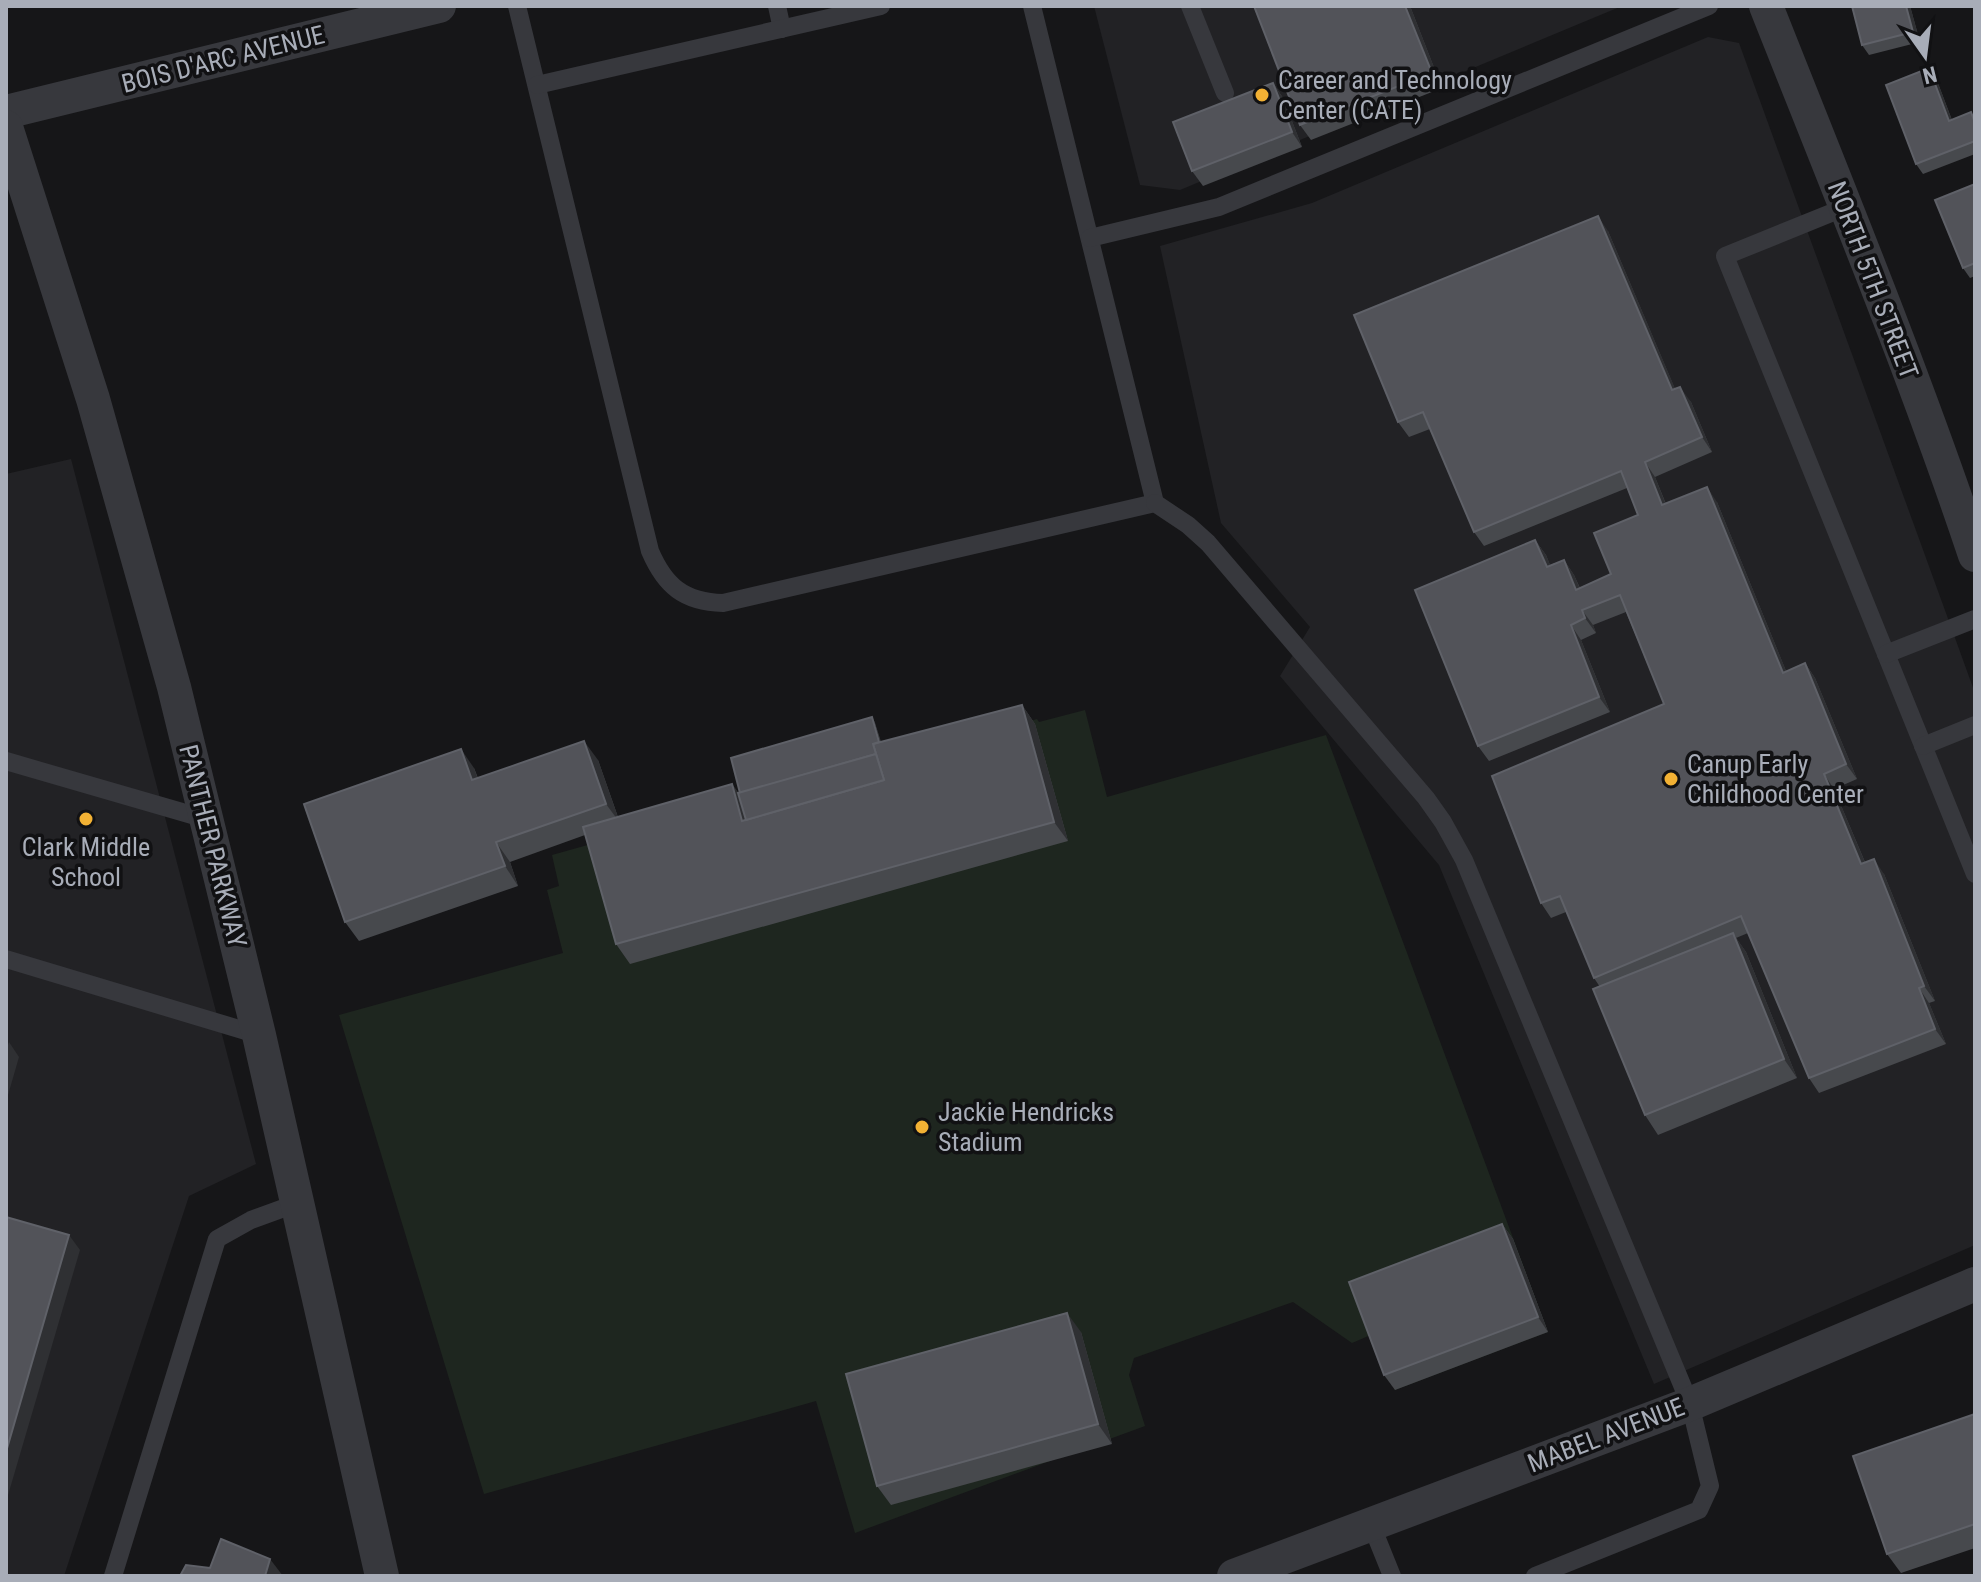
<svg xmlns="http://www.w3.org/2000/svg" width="1981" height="1582" viewBox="0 0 1981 1582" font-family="'Roboto Condensed',sans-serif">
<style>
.built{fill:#222225}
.green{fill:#1e261f}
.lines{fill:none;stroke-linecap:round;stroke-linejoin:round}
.service{stroke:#37383d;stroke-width:18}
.minor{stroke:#37383d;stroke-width:34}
.wall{fill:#47494d}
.shaded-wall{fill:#2f3033}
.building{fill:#525359;stroke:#5f6168;stroke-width:2}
.poi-dot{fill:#f2b134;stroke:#111113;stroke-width:3}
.labels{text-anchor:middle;stroke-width:7;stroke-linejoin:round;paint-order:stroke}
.street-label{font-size:26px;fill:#a8adb8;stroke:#111113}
.poi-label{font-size:26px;fill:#a8adb8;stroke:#111113;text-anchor:start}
</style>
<rect width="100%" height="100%" fill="#161618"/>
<g class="built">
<path d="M1094,6H1622L1180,190L1140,185Z"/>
<path d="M1708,37L1739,43L1975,693V1245L1654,1384L1439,865L1280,676L1310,627L1221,523L1160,246L1312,203Z"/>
<path d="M71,459L256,1164L189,1196L64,1576H6V474Z"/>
</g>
<path class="green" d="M1085,710L1107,797L1326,735L1548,1332L1395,1390L1373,1334L1352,1343L1293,1302L1134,1358L1129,1375L1145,1426L855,1533L816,1401L484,1494L339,1015L563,953L547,890L559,886L552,855L1037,719L1039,722Z"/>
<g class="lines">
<g class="service">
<path d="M517,6L650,551C665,586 684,602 723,603L1155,503L1032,6"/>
<path d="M777,6L782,29"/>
<path d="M1190,6L1225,93"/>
<path d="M537,85L881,6"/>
<path d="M1846,207L1725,256L1975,874"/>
<path d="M1090,238L1219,207L1709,6"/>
<path d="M1155,503L1188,525L1208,543L1426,798L1443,822L1464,860L1690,1404L1710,1486L1699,1510L1535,1576"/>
<path d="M1886,654L1975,619"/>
<path d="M1923,746L1975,725"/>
<path d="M6,761L206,819"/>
<path d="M6,959L259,1035"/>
<path d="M1371,1524L1392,1576"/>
<path d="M113,1576L217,1239L251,1220L295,1204"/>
</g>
<g class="minor">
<path d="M1766,6C1838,188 1913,370 1975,555"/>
<path d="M6,112L439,6"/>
<path d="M6,127L93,399L174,687L259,1035L382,1576"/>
<path d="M1234,1576L1690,1404L1975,1284"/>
</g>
</g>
<g class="wall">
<path d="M1254,6H1410L1442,88L1311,140L1300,125Z"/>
<path d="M1910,6L1920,42L1869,55L1862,45Z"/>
<path d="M1936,78L1952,120L1971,112L1975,118V154L1923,174L1916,164Z"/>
<path d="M1273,83L1283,98L1302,147L1203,186L1192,171Z"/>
<path d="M1975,184V276L1970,278L1963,268Z"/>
<path d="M1608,231L1675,389L1691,402L1712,452L1655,477L1666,504L1717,502L1786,671L1805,663L1815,678L1857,779L1834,789L1865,862L1884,874L1935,1001L1929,1003L1946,1044L1819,1093L1809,1078L1748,933L1736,938L1746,952L1797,1078L1658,1135L1645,1115L1600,987L1594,978L1566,912L1551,918L1541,903L1664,704L1626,612L1593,625L1596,633L1581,640L1610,712L1489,761L1478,746L1535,540L1546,555L1550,565L1564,560L1574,575L1580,588L1611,574L1638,515L1627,488L1484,546L1474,532L1430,429L1409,437L1398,422Z"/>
<path d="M1022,705L1035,724L1068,841L630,964L616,944L585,835L510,862L518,886L359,941L345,922L474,768L478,778L598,760L618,817L732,784L738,793L872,717L875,723L881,742Z"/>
<path d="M1502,1224L1513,1239L1548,1332L1395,1390L1384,1375Z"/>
<path d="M1081,1332L1112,1444L891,1505L877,1486Z"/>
<path d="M1975,1414V1548L1901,1573L1887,1554Z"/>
</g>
<g class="shaded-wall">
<path d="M1405,6H1410L1442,88L1432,73Z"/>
<path d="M1906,6H1910L1920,42L1913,32Z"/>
<path d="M1929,68L1936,78L1956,131L1949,121Z"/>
<path d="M1273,83L1283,98L1302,147L1292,132Z"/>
<path d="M1598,216L1608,231L1682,405L1672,390Z"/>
<path d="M1680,387L1691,402L1712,452L1702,437Z"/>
<path d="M1645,462L1655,477L1672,520L1662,505Z"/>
<path d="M1707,487L1717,502L1793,688L1783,673Z"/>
<path d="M1535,540L1546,555L1557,582L1547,567Z"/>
<path d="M1564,560L1574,575L1587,605L1576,590Z"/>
<path d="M1582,610L1593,625L1596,633L1585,618Z"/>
<path d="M1571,625L1581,640L1610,712L1599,697Z"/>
<path d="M1805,663L1815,678L1857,779L1846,764Z"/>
<path d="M1022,705L1035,724L1068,841L1054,822Z"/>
<path d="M872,717L875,723L897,799L883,758Z"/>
<path d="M584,741L598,760L620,823L606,804Z"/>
<path d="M461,749L474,768L485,799L472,780Z"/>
<path d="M1824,774L1834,789L1872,879L1861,864Z"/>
<path d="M732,784L746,803L753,829L742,821Z"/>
<path d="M496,842L510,862L518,886L505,866Z"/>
<path d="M1874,859L1884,874L1935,1001L1924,986Z"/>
<path d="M1733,933L1746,952L1797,1078L1784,1059Z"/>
<path d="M1919,988L1929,1003L1946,1044L1935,1029Z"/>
<path d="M9,1042L19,1057L6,1102V1051Z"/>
<path d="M1502,1224L1513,1239L1548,1332L1538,1317Z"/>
<path d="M69,1235L80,1250L6,1502V1452Z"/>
<path d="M1067,1313L1081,1332L1112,1444L1098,1424Z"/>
<path d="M270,1559L283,1576H265Z"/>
</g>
<g class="building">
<path d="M1254,6H1405L1432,73L1300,125Z"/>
<path d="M1852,6H1906L1913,32L1862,45Z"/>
<path d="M1929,68L1949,121L1971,112L1975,123V141L1916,164L1886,85Z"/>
<path d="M1273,83L1292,132L1192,171L1173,122Z"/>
<path d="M1975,184V263L1963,268L1935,200Z"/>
<path d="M1598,216L1672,390L1680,387L1702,437L1645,462L1662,505L1707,487L1783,673L1805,663L1846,764L1824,774L1861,864L1874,859L1924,986L1919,988L1935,1029L1809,1078L1741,916L1594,978L1560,896L1541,903L1492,776L1664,704L1620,595L1582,610L1585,618L1571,625L1599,697L1478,746L1415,590L1535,540L1547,567L1564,560L1576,590L1611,574L1594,533L1638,515L1621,471L1474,532L1423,412L1398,422L1354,315Z"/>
<path d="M1022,705L1054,822L616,944L583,827L732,784L742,821L884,780L873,744Z"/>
<path d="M872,717L879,742L873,744L876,754L740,793L731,758Z"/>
<path d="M584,741L606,804L496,842L505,866L345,922L304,804L461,749L472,780Z"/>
<path d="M876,754L884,780L746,820L738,793Z"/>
<path d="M1733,933L1784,1059L1645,1115L1593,989Z"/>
<path d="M6,1217L69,1235L6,1452Z"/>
<path d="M1502,1224L1538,1317L1384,1375L1349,1282Z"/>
<path d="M1067,1313L1098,1424L877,1486L846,1374Z"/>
<path d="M1975,1414V1524L1887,1554L1853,1456Z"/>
<path d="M221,1539L270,1559L265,1576H180L186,1565L210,1568Z"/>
</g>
<g class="poi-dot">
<circle cx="1262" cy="95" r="8"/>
<circle cx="1671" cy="779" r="8"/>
<circle cx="86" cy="819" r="8"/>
<circle cx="922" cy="1127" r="8"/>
</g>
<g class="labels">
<g class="street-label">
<text transform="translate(223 59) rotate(-14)" y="9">BOIS D'ARC AVENUE</text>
<text transform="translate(1873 280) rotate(69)" y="9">NORTH 5TH STREET</text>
<text transform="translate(213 846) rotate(76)" y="9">PANTHER PARKWAY</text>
<text transform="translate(1606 1435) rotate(-21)" y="9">MABEL AVENUE</text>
</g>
<g class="poi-label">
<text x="1278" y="89">Career and Technology<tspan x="1278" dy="30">Center (CATE)</tspan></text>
<text x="1687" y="773">Canup Early<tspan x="1687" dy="30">Childhood Center</tspan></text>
<text x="86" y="856" text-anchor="middle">Clark Middle<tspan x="86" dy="30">School</tspan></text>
<text x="938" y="1121">Jackie Hendricks<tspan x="938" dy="30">Stadium</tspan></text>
</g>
</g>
<rect width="1981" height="1582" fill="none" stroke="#a8adb8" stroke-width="16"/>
<g transform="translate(1925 56) rotate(166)" stroke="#111113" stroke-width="6" paint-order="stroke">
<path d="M0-6L14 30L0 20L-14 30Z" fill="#a8adb8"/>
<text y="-12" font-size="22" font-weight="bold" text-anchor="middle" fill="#a8adb8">N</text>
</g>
</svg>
